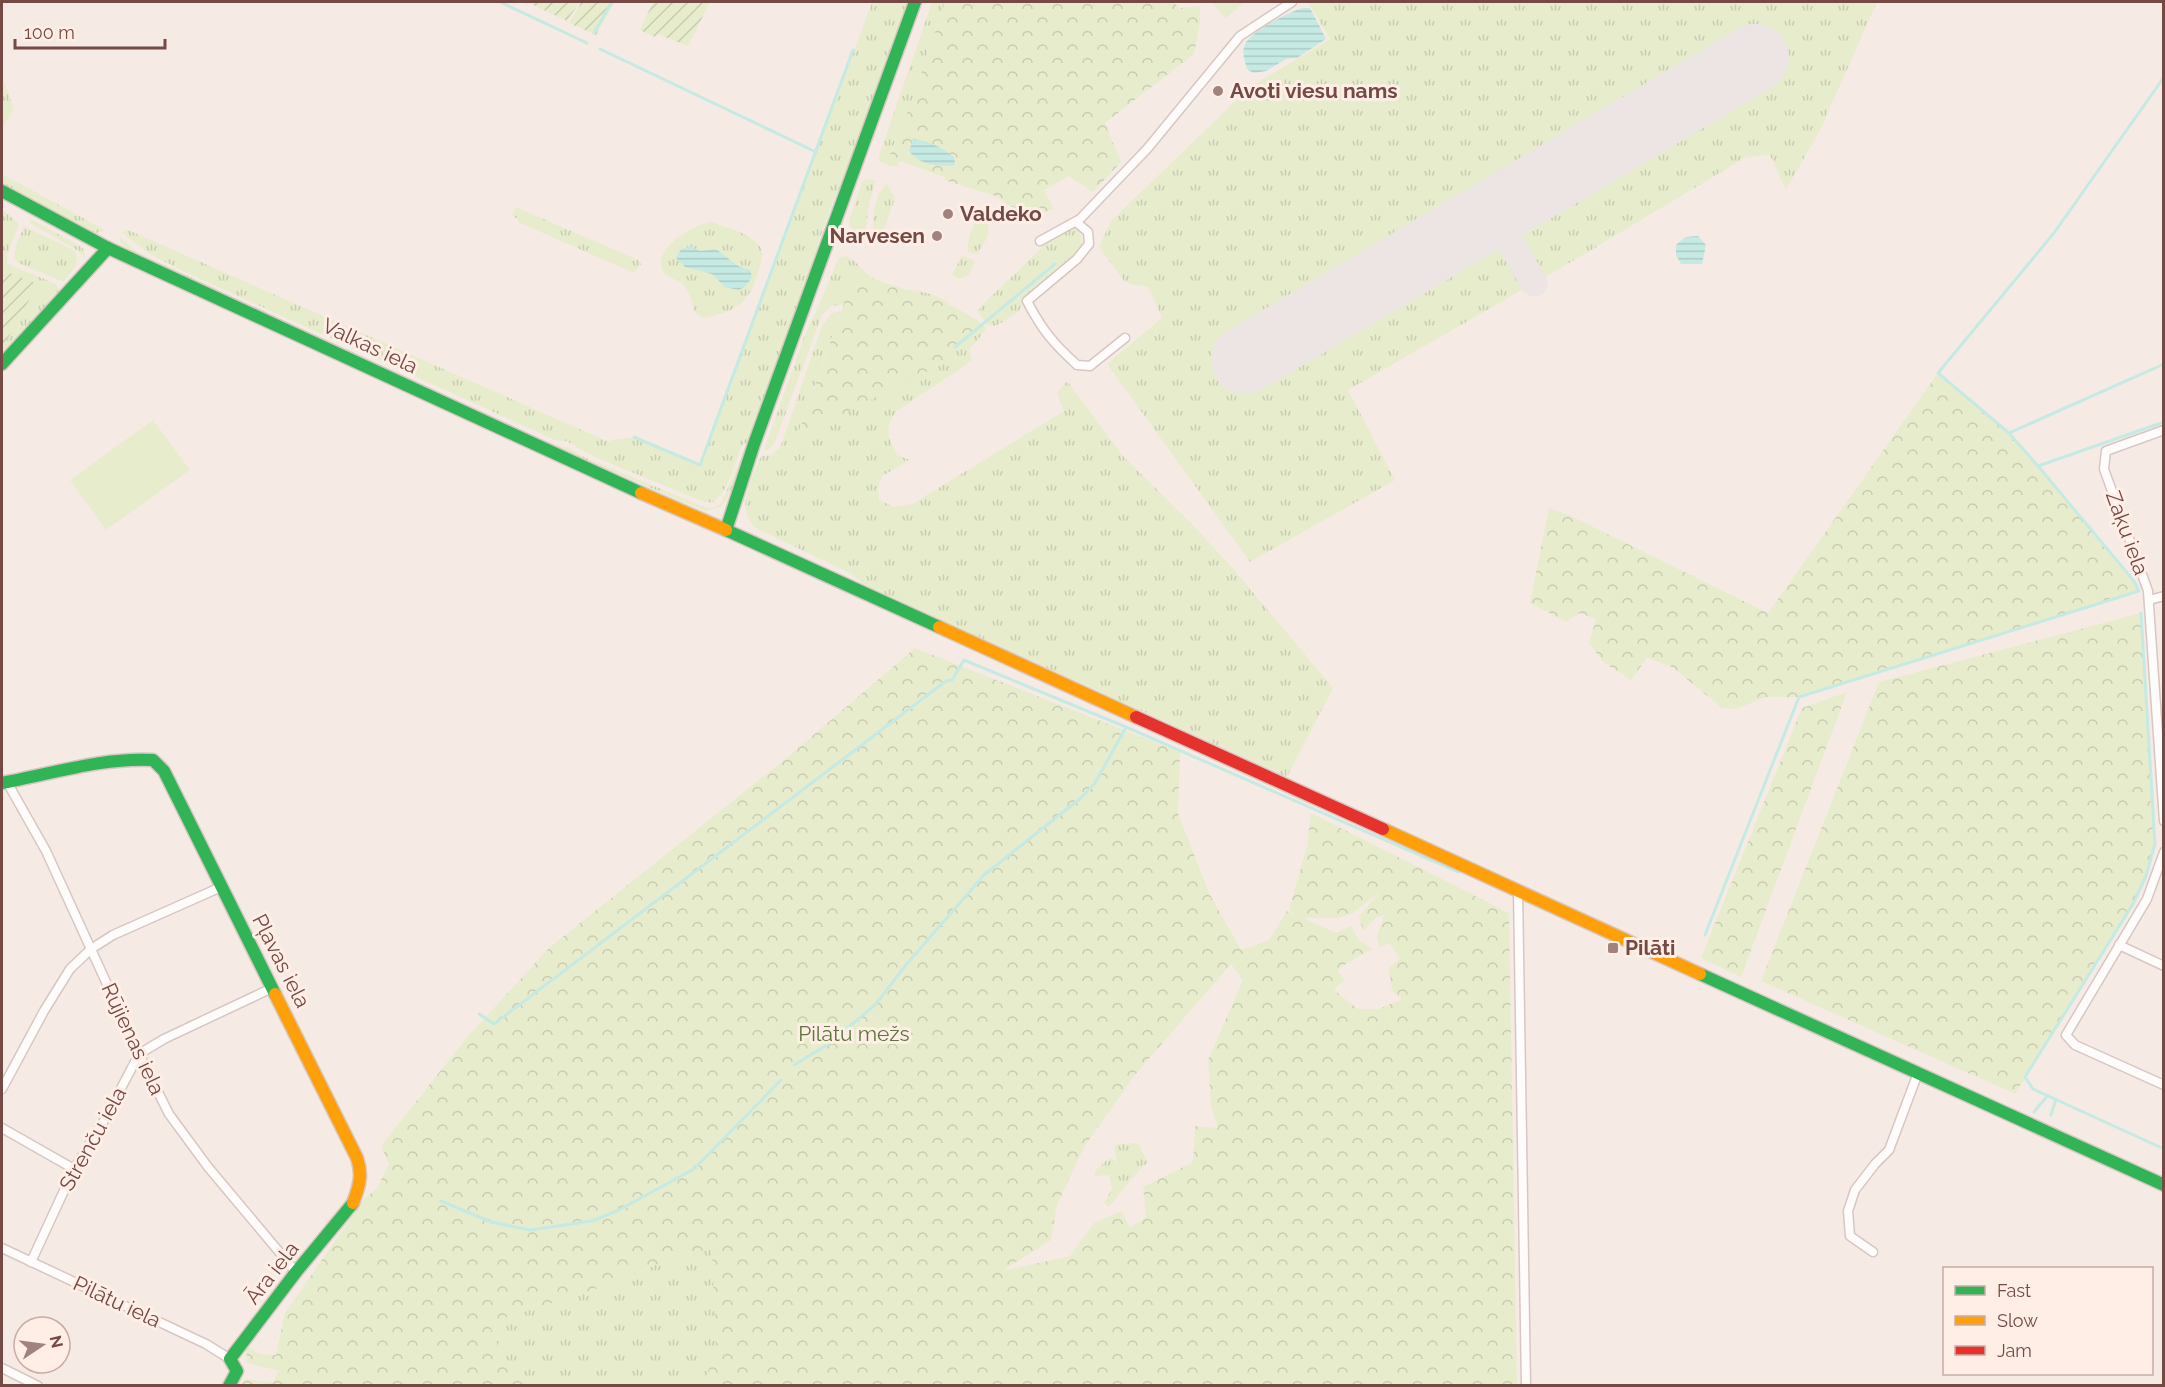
<svg xmlns="http://www.w3.org/2000/svg" width="2165" height="1387" viewBox="0 0 2165 1387" font-family="Raleway,sans-serif">
<style>
.grass{fill:url(#grass-tufts)}
.forest{fill:url(#forest-crowns);fill-rule:evenodd}
.garden{fill:url(#garden-furrows)}
.pitch{fill:#e7eccd}
.water{fill:url(#water-rules)}
.lines{fill:none;stroke-linecap:round;stroke-linejoin:round}
.stream{stroke:#c5eae3;stroke-width:3}
.taxiway{stroke:#ece5e4;stroke-width:27}
.runway{stroke:#ece5e4;stroke-width:68}
.street-casing{stroke:#d7c7c2;stroke-width:11}
.fast-casing{stroke:#d7c6c1;stroke-width:15}
.slow-casing{stroke:#d7c6c1;stroke-width:15}
.jam-casing{stroke:#d7c6c1;stroke-width:15}
.street{stroke:#fefcfb;stroke-width:8}
.fast{stroke:#30b455;stroke-width:12}
.slow{stroke:#ff9f0a;stroke-width:12}
.jam{stroke:#e5322d;stroke-width:12}
.poi-dot{fill:#a2827c;stroke:#ffeee5;stroke-width:2}
.labels{text-anchor:middle;stroke-width:6;stroke-linejoin:round;paint-order:stroke}
.poi-label{font-size:21px;font-weight:bold;fill:#754944;stroke:#ffeee5;text-anchor:start}
.street-label{font-size:21px;fill:#754944;stroke:#ffeee5}
.park-label{font-size:21px;fill:#5b7638;stroke:#ffeee5}
</style>
<defs>
<pattern id="grass-tufts" width="24" height="20" patternUnits="userSpaceOnUse" patternTransform="scale(1.5)"><rect width="24" height="20" fill="#e7eccd"/><path d="M3 7l-1-3M5 7V3M7 7l1-3M15 17l-1-3M17 17v-4M19 17l1-3" fill="none" stroke="#caccb1"/></pattern>
<pattern id="forest-crowns" width="20" height="18" patternUnits="userSpaceOnUse" patternTransform="scale(1.5)"><rect width="20" height="18" fill="#e7eccd"/><path d="M2 6a3 3 0 1 1 6 0M12 15a3 3 0 1 1 6 0" fill="none" stroke="#caccb1"/></pattern>
<pattern id="garden-furrows" width="10" height="10" patternUnits="userSpaceOnUse" patternTransform="scale(1.5)"><rect width="10" height="10" fill="#e7eccd"/><path d="M-1 1l2-2M0 10L10 0M9 11l2-2" fill="none" stroke="#caccb1"/></pattern>
<pattern id="water-rules" width="6" height="5" patternUnits="userSpaceOnUse" patternTransform="scale(1.5)"><rect width="6" height="5" fill="#c5eae3"/><path d="M0 2.5h6" fill="none" stroke="#adcac4"/></pattern>
</defs>
<rect width="100%" height="100%" fill="#f6ebe4"/>
<g class="grass">
<path d="M872,2H907L850,160L825,223L806,281L748,442L742,445C735,463 729,491 712,503L699,500L595,457L566,441L555,440L185,272L148,253L122,233L126,229L609,442L611,440L634,437L700,465Z"/>
<path d="M932,2H945L913,98L889,156L900,161L897,166L892,167L879,161V156Z"/>
<path d="M1308,2H1877L1820,130L1786,190L1770,155L1746,157L1583,255L1348,390L1395,480L1250,562L1107,364L1162,318L1148,287L1129,284L1124,281L1099,247L1111,221L1250,87L1330,39Z"/>
<path d="M2,75L14,109L2,128Z"/>
<path d="M2,174L105,230L97,233L87,230L30,202L2,184Z"/>
<path d="M867,179L876,180L869,204L865,235L861,236L850,227L849,220L862,182Z"/>
<path d="M887,184L895,198L884,229L874,236C871,221 874,193 887,184Z"/>
<path d="M516,207L638,260L641,264L634,273L520,223L512,214Z"/>
<path d="M2,209L19,224L7,255V262L12,266L54,283L60,289L2,355Z"/>
<path d="M33,220L83,248L86,259L77,250L28,222Z"/>
<path d="M976,220H986L989,224L987,238L977,254L968,252C967,239 971,231 976,220Z"/>
<path d="M711,222C724,226 753,234 760,247C764,254 761,262 759,269C750,303 737,311 704,318L695,313C691,303 690,289 681,283C675,278 666,279 662,270C653,248 694,224 711,222Z"/>
<path d="M24,226L75,251C82,265 70,271 64,282L16,262L14,258L16,246Z"/>
<path d="M1070,227C1081,230 1083,237 1081,248L1027,294L1019,311L996,326L987,325L978,312L981,306L1052,238Z"/>
<path d="M120,237L137,252L548,443L570,448L584,457L707,508L716,507L722,502L745,448H748L726,501L720,507L705,511C510,429 318,340 127,249L120,242Z"/>
<path d="M846,256C858,261 864,273 874,280C896,293 932,287 949,304L873,301L831,306L822,315L774,444L768,450H764L804,337L820,303L837,261L839,258Z"/>
<path d="M962,256L974,260L975,262L968,276L958,279L952,274Z"/>
<path d="M841,311L797,436L946,362L980,322L985,327V331L969,350L972,361L897,411C883,428 888,437 897,455L910,460L882,476L878,488L879,500L894,507L912,504L1064,411L1057,393L1067,381L1123,456L1194,526L1237,573L1333,688L1287,777L863,584L852,574L756,528C753,525 749,520 747,516C741,497 754,473 761,456L771,455L780,448L822,326L832,313Z"/>
<path d="M1138,1143L1148,1162L1138,1171L1109,1207L1104,1203L1112,1189L1109,1175L1095,1176V1171L1110,1157L1117,1162L1114,1146L1117,1144Z"/>
<path d="M713,1249L716,1350L703,1385H527L500,1351L489,1323L608,1285L686,1252Z"/>
</g>
<g class="forest">
<path d="M945,2H1173L1180,8L1200,6V23L1194,54L1105,123L1121,162L1093,192L1069,176L1044,190L1054,209L1027,217L995,196L944,180L946,178L889,157L913,98Z"/>
<path d="M855,272L953,306L980,322L946,362L797,437Z"/>
<path d="M1938,373L2009,433L2038,466L2134,581L2139,591L1799,697H1766L1736,709L1722,708L1672,667L1647,658L1631,680L1603,662L1589,643L1596,619L1580,613L1566,622L1530,603L1549,508L1571,516L1768,613Z"/>
<path d="M2141,613L2155,844L2146,876L2133,904L2015,1094L1761,981L1879,682Z"/>
<path d="M915,648L1180,752L1178,813L1209,893L1241,950L1269,940L1287,911L1296,916L1289,910L1307,846L1311,813L1509,913L1517,1385H703L716,1350L712,1250L686,1252L608,1285L489,1323L500,1351L527,1385L239,1386L245,1379L273,1382L279,1371L247,1363L246,1345L259,1354L276,1355L285,1313L364,1199L377,1188L389,1164L381,1146L468,1036L549,948L790,755ZM1380,892L1359,916L1363,931L1376,918L1384,915L1377,936L1379,947L1390,943L1400,959L1389,968L1392,991L1402,999L1379,1009H1358L1334,990L1344,980L1337,970L1358,956L1373,949L1358,939L1351,926L1336,933L1304,918H1337L1353,913ZM1231,964L1243,980L1208,1060L1211,1107L1218,1128L1195,1126L1193,1162L1143,1187L1146,1217L1130,1228L1122,1211L1094,1223L1070,1256L1002,1271L1051,1240L1057,1205L1084,1147L1135,1075Z"/>
<path d="M1847,692L1741,977L1701,958L1802,708Z"/>
</g>
<g class="garden">
<path d="M527,2H576L579,3L567,21Z"/>
<path d="M603,2H615L596,35L569,23L581,3Z"/>
<path d="M653,2H710L688,46L657,34L655,37L640,30Z"/>
<path d="M2,270L38,284L2,349Z"/>
</g>
<g class="pitch">
<path d="M1211,2H1244L1226,18Z"/>
<path d="M153,420L190,470L106,530L70,480Z"/>
</g>
<g class="water">
<path d="M1302,8H1310L1326,39L1297,58L1286,59L1266,71L1254,73L1248,70C1245,63 1242,55 1244,47C1246,34 1289,12 1302,8Z"/>
<path d="M913,139C930,141 941,147 954,157L955,164L953,166C936,166 920,165 909,151Z"/>
<path d="M1698,236L1706,245L1702,264H1681L1676,255V245L1685,237Z"/>
<path d="M690,246L700,251L716,249L738,266L750,270L752,277L746,286L739,290L725,287L712,274L685,267L676,258L681,249Z"/>
</g>
<g class="lines">
<g class="stream">
<path d="M500,2L587,43"/>
<path d="M594,33L612,2"/>
<path d="M600,49L816,152"/>
<path d="M955,347L1055,264"/>
<path d="M2009,433L2164,364"/>
<path d="M634,437L700,465L853,50"/>
<path d="M2038,466L2164,422"/>
<path d="M2141,613L2155,844L2146,876L2133,904L2025,1077L2033,1089L2164,1149"/>
<path d="M1705,935L1799,697L2139,591L2134,581L2038,466L2009,433L1938,373L2054,233L2164,77"/>
<path d="M479,1014L494,1024L946,681L952,680L964,660L1126,727L1458,872"/>
<path d="M794,1065L827,1045L875,1005L906,965L984,875L1082,797L1095,783L1126,727"/>
<path d="M2034,1112L2048,1095"/>
<path d="M2051,1115L2056,1099"/>
<path d="M441,1201L491,1222L530,1230L592,1221L617,1211L694,1169L781,1080"/>
</g>
<path class="taxiway" d="M1493,213L1534,283"/>
<path class="runway" d="M1245,360L1755,58"/>
<defs>
<g id="street">
<path d="M1076,222L1088,232L1089,244L1077,259L1027,301C1042,330 1053,343 1077,365L1090,366L1125,338"/>
<path d="M1040,241L1080,219L1147,149L1240,36L1292,2"/>
<path d="M2164,430L2106,451L2104,469L2148,591L2164,821"/>
<path d="M2149,600L2164,596"/>
<path d="M7,782L46,851L139,1054L169,1114L208,1167L296,1272"/>
<path d="M2164,852L2147,899L2066,1035L2075,1045L2164,1085"/>
<path d="M1518,891L1526,1386"/>
<path d="M2119,945L2164,966"/>
<path d="M2,1089L44,1011L70,969L91,949L113,935L221,887"/>
<path d="M2,1128L74,1169"/>
<path d="M2,1248L206,1344L230,1359"/>
<path d="M1873,1252L1850,1236L1848,1211L1855,1190L1875,1164L1889,1150L1918,1073"/>
<path d="M31,1262L74,1169L105,1119L139,1054L164,1039L272,988"/>
<path d="M2,1368L38,1386"/>
</g>
<g id="fast">
<path d="M915,2L754,444L726,530L939,627"/>
<path d="M2,191L108,248L641,493"/>
<path d="M2,364L108,248"/>
<path d="M2,783C51,774 103,757 153,760L164,771L275,994"/>
<path d="M1700,974L2164,1185"/>
<path d="M229,1386L237,1371L230,1359L296,1272L353,1203"/>
</g>
<g id="slow">
<path d="M641,493L726,530"/>
<path d="M939,627L1136,717"/>
<path d="M1383,829L1700,974"/>
<path d="M275,994L357,1158C363,1175 359,1187 353,1203"/>
</g>
<path id="jam" d="M1136,717L1383,829"/>
</defs>
<use href="#street" class="street-casing"/>
<use href="#fast" class="fast-casing"/>
<use href="#slow" class="slow-casing"/>
<use href="#jam" class="jam-casing"/>
<use href="#street" class="street"/>
<use href="#fast" class="fast"/>
<use href="#slow" class="slow"/>
<use href="#jam" class="jam"/>
</g>
<g class="poi-dot">
<circle cx="1218" cy="91" r="6"/>
<circle cx="948" cy="214" r="6"/>
<circle cx="937" cy="236" r="6"/>
<rect x="1607" y="942" width="12" height="12" rx="3"/>
</g>
<g class="labels">
<g class="poi-label">
<text x="1230" y="98">Avoti viesu nams</text>
<text x="960" y="221">Valdeko</text>
<text x="925" y="243" text-anchor="end">Narvesen</text>
<text x="1625" y="955">Pilāti</text>
</g>
<g class="street-label">
<text transform="translate(370 346) rotate(25)" y="7">Valkas iela</text>
<text transform="translate(2127 533) rotate(70)" y="7">Zaķu iela</text>
<text transform="translate(281 961) rotate(63)" y="7">Pļavas iela</text>
<text transform="translate(133 1039) rotate(65)" y="7">Rūjienas iela</text>
<text transform="translate(93 1139) rotate(-61)" y="7">Strenču iela</text>
<text transform="translate(272 1273) rotate(-52)" y="7">Āra iela</text>
<text transform="translate(117 1302) rotate(25)" y="7">Pilātu iela</text>
</g>
<g class="park-label">
<text x="854" y="1041">Pilātu mežs</text>
</g>
</g>
<rect width="2165" height="1387" fill="none" stroke="#754944" stroke-width="6"/>
<rect x="1943" y="1267" width="210" height="108" fill="#ffeee5" stroke="#c8aca5" stroke-width="1.5"/>
<rect x="1955" y="1286" width="30" height="9" fill="#30b455" stroke="#c8aca5" stroke-width="1.5"/>
<text x="1997" y="1297" font-size="18" fill="#754944">Fast</text>
<rect x="1955" y="1316" width="30" height="9" fill="#ff9f0a" stroke="#c8aca5" stroke-width="1.5"/>
<text x="1997" y="1327" font-size="18" fill="#754944">Slow</text>
<rect x="1955" y="1346" width="30" height="9" fill="#e5322d" stroke="#c8aca5" stroke-width="1.5"/>
<text x="1997" y="1357" font-size="18" fill="#754944">Jam</text>
<g transform="translate(42 1345) rotate(77)"><circle r="28" fill="#ffeee5" stroke="#c8aca5" stroke-width="1.5"/>
<path d="M0-4.5L10 22L0 15L-10 22Z" fill="#a2827c"/>
<text y="-9" font-size="16" font-weight="bold" text-anchor="middle" fill="#754944">N</text>
</g>
<path d="M15 39v9h150v-9" fill="none" stroke="#754944" stroke-width="3"/>
<text x="24" y="39" font-size="18" fill="#754944" stroke="#ffeee5" stroke-width="4.5" paint-order="stroke">100 m</text>
</svg>
